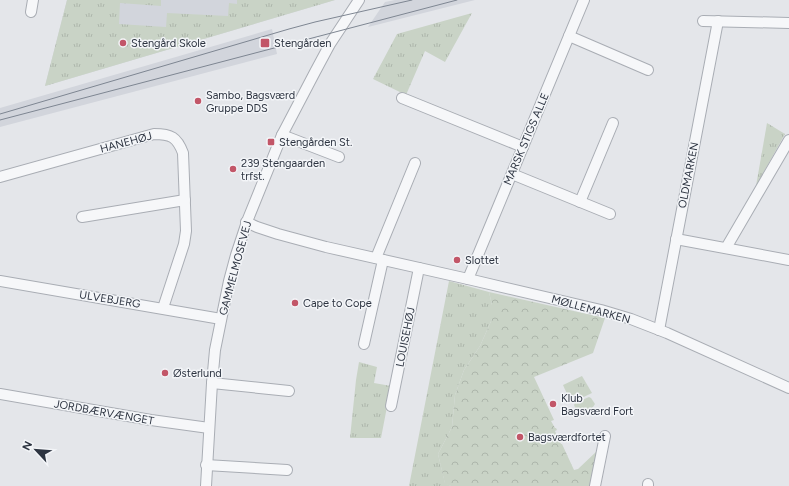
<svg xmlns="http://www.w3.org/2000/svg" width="789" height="486" viewBox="0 0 789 486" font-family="Figtree,sans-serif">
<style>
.built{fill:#d2d5dc}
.grass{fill:url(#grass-tufts)}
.forest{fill:url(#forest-crowns)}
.garden{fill:#c9d3c6}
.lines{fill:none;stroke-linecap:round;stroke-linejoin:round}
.minor-casing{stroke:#a9adb4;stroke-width:12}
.minor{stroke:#f6f7f9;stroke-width:10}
.tram{stroke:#7e8692;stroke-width:1}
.poi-dot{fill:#c25668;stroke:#f3f5f8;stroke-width:1.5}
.labels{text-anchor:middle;stroke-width:3;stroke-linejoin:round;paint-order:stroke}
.poi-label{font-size:11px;fill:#2d3441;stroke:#f3f5f8;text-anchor:start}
.street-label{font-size:11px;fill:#2d3441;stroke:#f3f5f8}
</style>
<defs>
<pattern id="grass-tufts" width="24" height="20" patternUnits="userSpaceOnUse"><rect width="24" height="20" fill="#c9d3c6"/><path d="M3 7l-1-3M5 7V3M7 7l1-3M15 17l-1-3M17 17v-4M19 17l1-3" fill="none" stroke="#adb6ab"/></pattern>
<pattern id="forest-crowns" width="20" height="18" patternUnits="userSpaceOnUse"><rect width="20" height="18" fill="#c9d3c6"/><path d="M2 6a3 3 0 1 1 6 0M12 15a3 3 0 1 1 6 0" fill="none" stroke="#adb6ab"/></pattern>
</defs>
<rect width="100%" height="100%" fill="#e4e6ea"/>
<g class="built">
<path d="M67,0H335L45,86Z"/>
<path d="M395,0H475L368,27L385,2Z"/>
<path d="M272,29L277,54L0,127V108Z"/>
</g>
<g class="grass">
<path d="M67,0H161V6L120,3L119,24L166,27L167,13L228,16L229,3L237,4V0H335L45,86Z"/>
<path d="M472,13L445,62L425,51L406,95L373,79L397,34Z"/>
<path d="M767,123L785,134L756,186Z"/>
<path d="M449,281L489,292L492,305V319L480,346L464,370L455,395L452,427L438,454L445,483L451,486H409Z"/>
<path d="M359,362L377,367L374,383L391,386L381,438H350L356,380Z"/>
<path d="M582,376L592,393L571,403L563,385Z"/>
</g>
<path class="forest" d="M489,292L605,318L593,353L534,377L554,420L551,421L555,428H556L557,430L555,431L561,444H562L574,470L578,469L597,451L591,486H451L445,484L438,454L452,427L455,395L464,370L480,346L492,319V305Z"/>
<path class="garden" d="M589,397L591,398L595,404L593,407L580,413L577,412L574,405L575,403Z"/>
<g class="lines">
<defs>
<g id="minor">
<path d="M31,12L33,0"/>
<path d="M703,21L789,23"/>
<path d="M569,36L648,70"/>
<path d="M402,98L523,147"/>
<path d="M282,135L339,157"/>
<path d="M512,174L610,214"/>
<path d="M0,177L154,134C171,134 177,137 183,153L186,231L184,244L163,308"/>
<path d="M580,202L613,123"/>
<path d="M82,217L185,200"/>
<path d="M246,222L257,227L278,234L326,247L468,279L601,310L631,319L667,333L789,388"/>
<path d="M676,239L789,260"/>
<path d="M726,248L789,140"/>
<path d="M376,258L415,163"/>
<path d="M468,279L584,0"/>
<path d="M0,281L221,319"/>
<path d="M659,330L718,21"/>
<path d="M364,344L383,260"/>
<path d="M212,383L289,391"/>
<path d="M0,394L151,420L209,428"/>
<path d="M391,406L419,268"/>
<path d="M206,465L287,470"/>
<path d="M206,486L212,383L215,350L229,281L236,255L248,219L282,135L315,72L330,44L359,0"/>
<path d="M595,486L605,436"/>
<path d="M648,486V484"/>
</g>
</defs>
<use href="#minor" class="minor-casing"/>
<use href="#minor" class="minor"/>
<g class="tram">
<path d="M0,114L289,29L315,22L412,0"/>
<path d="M0,120L457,0"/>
</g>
</g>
<g class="poi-dot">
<circle cx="123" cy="43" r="4"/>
<rect x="260" y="38" width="10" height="10" rx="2"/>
<circle cx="198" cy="101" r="4"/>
<rect x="267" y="138" width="8" height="8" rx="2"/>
<circle cx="233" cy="169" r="4"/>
<circle cx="457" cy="260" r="4"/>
<circle cx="295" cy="303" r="4"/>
<circle cx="165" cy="373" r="4"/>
<circle cx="553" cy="404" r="4"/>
<circle cx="520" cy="437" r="4"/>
</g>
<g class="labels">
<g class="poi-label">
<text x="131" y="47">Stengård Skole</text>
<text x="274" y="47">Stengården</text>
<text x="206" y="99">Sambo, Bagsværd<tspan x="206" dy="13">Gruppe DDS</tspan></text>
<text x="279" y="146">Stengården St.</text>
<text x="241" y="167">239 Stengaarden<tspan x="241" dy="13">trfst.</tspan></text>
<text x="465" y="264">Slottet</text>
<text x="303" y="307">Cape to Cope</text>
<text x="173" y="377">Østerlund</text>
<text x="561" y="402">Klub<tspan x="561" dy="13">Bagsværd Fort</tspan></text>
<text x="528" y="441">Bagsværdfortet</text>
</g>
<g class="street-label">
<text transform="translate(526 139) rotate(-67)" y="4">MARSK STIGS ALLE</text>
<text transform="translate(126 142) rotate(-15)" y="4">HANEHØJ</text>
<text transform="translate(688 175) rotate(-79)" y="4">OLDMARKEN</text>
<text transform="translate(235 268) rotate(-75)" y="4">GAMMELMOSEVEJ</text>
<text transform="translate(110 299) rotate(9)" y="4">ULVEBJERG</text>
<text transform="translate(591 309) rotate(15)" y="4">MØLLEMARKEN</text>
<text transform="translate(405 337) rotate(-79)" y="4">LOUISEHØJ</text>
<text transform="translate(104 412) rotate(10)" y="4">JORDBÆRVÆNGET</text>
</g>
</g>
<g transform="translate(36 450) rotate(296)" stroke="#f3f5f8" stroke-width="3" paint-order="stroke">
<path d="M0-3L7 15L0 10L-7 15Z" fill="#2d3441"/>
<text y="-6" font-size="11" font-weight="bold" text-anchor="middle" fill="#2d3441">N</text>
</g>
</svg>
